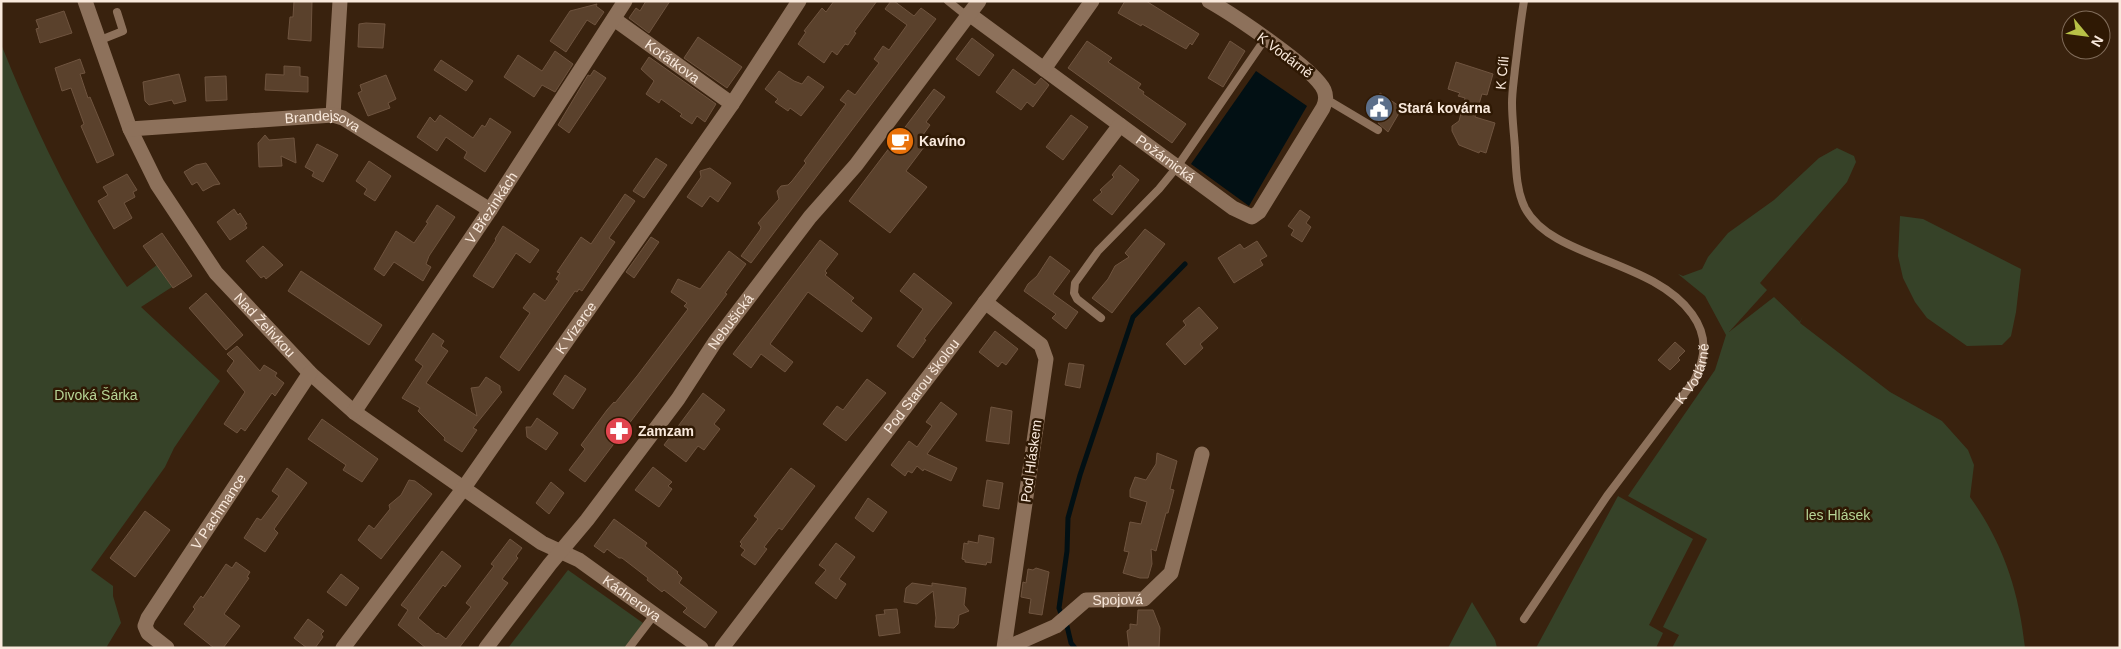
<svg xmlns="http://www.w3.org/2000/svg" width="2121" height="649" viewBox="0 0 2121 649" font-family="Helvetica,sans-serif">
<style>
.green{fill:#364228}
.water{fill:#021014}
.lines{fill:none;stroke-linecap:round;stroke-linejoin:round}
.stream{stroke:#021014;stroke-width:5}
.building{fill:#5a412c;stroke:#6f543f}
.lane{stroke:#8d715b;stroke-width:8}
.street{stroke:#8d715b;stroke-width:15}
.secondary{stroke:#8d715b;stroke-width:15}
.labels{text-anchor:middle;stroke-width:5;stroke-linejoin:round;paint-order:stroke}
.street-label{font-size:14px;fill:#f9e9dc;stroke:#2f1904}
.poi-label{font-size:14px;font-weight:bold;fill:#f9e9dc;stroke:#2f1904;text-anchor:start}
.park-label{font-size:14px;fill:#b7d596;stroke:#2f1904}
</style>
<rect width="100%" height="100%" fill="#39220e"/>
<g class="green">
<path d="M1,44C35,129 74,212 127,287L157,265L172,287L141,307L220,381L174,448L165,467L91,570L113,586V596L121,623L106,648H1Z"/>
<path d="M1837,148L1854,156L1856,162L1847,182L1760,283L1767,290L1729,332L1774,297L1800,322L1803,315L1800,323L1890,392L1942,421L1968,450L1974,465L1970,497C2003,543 2019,591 2025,648H1672L1679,635L1663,627L1707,539L1628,496L1715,370L1726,335L1705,296L1678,274L1683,276L1702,269L1708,257L1728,233L1774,200L1819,158Z"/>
<path d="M1900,216L1923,219L2021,269L2016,312L2011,336L2002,345L1967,346L1927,318L1915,302L1903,278L1898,256Z"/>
<path d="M1618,496L1693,539L1649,625L1663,633L1656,648H1536Z"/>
<path d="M568,570L643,623L625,648H508Z"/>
<path d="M1472,602L1495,640L1497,648H1448Z"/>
</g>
<path class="water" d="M1256,71L1307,106L1249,206L1191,164Z"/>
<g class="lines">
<g class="stream">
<path d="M1061,614L1059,608L1067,551L1068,518L1080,475L1133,317L1185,264"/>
<path d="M1067,626L1071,643L1075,648"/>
</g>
</g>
<g class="building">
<path d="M294,1H312L311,41L288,39L290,17H293Z"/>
<path d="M646,1H670L649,33L629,18L636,8L640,11Z"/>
<path d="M834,1H877L854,32L856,33L848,45L845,44L837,55L832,51L824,63L798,44L806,32L804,31L822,8L826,12Z"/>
<path d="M891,1H894L914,16L921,8L936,19L751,263L741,256L760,230L761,227L758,223L779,199L777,191L781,186L788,185L792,181L806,163L804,161L846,104L840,100L848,90L855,95L879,63L874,59L883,46L889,50L907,25L885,9Z"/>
<path d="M1125,1H1146L1199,34L1192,45L1190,43L1186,49L1142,24L1141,26L1118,13Z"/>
<path d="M597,4L596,6L604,12L595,25L587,20L566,52L550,41L570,11Z"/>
<path d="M64,11L72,33L40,43L36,29L39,28L36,20Z"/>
<path d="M366,23L385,24L383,48L358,47L359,24Z"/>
<path d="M698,37L742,67L727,88L684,58Z"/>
<path d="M972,38L994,55L979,76L956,59Z"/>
<path d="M1087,41L1112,58L1108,62L1141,84L1138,88L1144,92L1143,94L1186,124L1172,143L1068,68Z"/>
<path d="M1230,41L1245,51L1223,87L1208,78Z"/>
<path d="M555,51L573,64L555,92L542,85L534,97L504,77L518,55L542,71Z"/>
<path d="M649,57L716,104L705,122L697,116L692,124L680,116L682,114L661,99L659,103L646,94L654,81L641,69Z"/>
<path d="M80,59L85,73L80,74L88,98L90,97L114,155L97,163L81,126L84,124L71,88L62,91L55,68Z"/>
<path d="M441,60L473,81L466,91L434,70Z"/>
<path d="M1456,62L1493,74L1487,95L1482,94L1475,117L1495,123L1486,153L1480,151L1479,153L1459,145L1452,131V126L1459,121L1465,98L1458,96L1460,93L1448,89Z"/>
<path d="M284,66L300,67V76L308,77V92L265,90L266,74L284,75Z"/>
<path d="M1013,69L1035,85L1041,78L1049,85L1033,107L1027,102L1021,110L996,92Z"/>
<path d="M594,70L606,78L569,133L558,125L588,75L590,76Z"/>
<path d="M779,71L794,81L802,84L808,76L824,87L801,116L790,108L788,111L775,102L778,99L765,89Z"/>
<path d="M179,74L186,101L174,104L172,100L149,105L145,101L143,82Z"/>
<path d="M386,75L396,99L388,103L390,108L368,116L358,93L362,91L360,85Z"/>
<path d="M226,76L227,100L206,101L205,77Z"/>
<path d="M934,89L945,97L926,122L930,125L920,139L922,140L919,143L924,147L906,171L927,187L890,233L849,201Z"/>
<path d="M1380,93L1402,108L1388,132L1378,123L1380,119L1369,112Z"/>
<path d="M440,115L473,138L482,125L485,127L490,118L511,132L485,172L464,158L467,152L446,137L437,151L417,137L430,117L435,122Z"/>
<path d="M1071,115L1088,127L1063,160L1046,147Z"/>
<path d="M265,135L269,140L294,138L296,163L281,156L282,166L259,167L258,143Z"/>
<path d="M317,144L338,155L323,182L312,176L314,172L305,167Z"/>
<path d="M656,158L667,165L644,198L633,191Z"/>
<path d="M369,161L391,176L375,201L364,194L367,189L356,181Z"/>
<path d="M206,163L220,184L214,185L203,191L197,182L192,185L184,172L196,165Z"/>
<path d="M1120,165L1139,180L1112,215L1093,200L1102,192L1100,190L1114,177L1112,175Z"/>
<path d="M710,168L731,183L718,202L710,196L702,207L687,197L701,177L700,171Z"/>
<path d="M127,174L137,190L133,192L135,197L124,203L132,218L114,229L98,201L108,195L103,187Z"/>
<path d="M625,194L635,201L609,238L615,242L582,291L579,289L577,292L575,291L519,371L500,357L530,313L523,308L534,293L545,301L559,281L556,279L560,273L557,272L581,237L591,244Z"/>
<path d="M437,205L455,217L429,256L426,264L431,267L423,281L394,262L384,276L374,269L396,231L414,243L428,223L426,222Z"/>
<path d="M234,209L238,215L240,213L247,224L245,225L247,228L230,240L217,222Z"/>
<path d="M1300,210L1310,217L1306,223L1311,227L1302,242L1291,235L1294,230L1288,226Z"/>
<path d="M503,226L539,250L530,263L516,253L493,288L473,276L496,240L495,239Z"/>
<path d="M1145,229L1165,244L1112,313L1092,298L1108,279L1115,266L1129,257L1125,253Z"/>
<path d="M162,233L192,276L173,288L143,246Z"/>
<path d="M651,237L659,242L634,278L626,272Z"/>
<path d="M820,240L838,254L825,271L827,273L825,275L854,298L851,301L872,318L862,332L808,292L770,344L793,362L785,372L761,354L751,368L733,354Z"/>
<path d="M1257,241L1267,256L1260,260L1263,265L1234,283L1218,258L1240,244L1244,249Z"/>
<path d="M263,246L283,265L266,279L264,276L261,278L246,261Z"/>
<path d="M729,251L746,264L725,293L727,294L585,482L569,470L585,449L581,445L607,410L614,402L615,403L637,376L688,309L684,306L687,303L671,292L678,279L700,289Z"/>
<path d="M1050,256L1070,271L1053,294L1078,312L1066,329L1052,318L1056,314L1024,291L1028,284L1037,276Z"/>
<path d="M301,271L382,325L369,345L288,291Z"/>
<path d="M914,273L952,303L924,339L926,340L913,358L897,346L923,309L900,291Z"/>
<path d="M206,293L243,335L226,350L189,308Z"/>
<path d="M1199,307L1218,328L1200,344L1203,348L1185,365L1166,344L1186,325L1183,321Z"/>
<path d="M995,331L1018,349L1006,365L1002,362L998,367L979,352Z"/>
<path d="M433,333L444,341L441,346L448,351L426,383L477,416L471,388L479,387L486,377L500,386V390L502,392L473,428L477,430L462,452L444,440L445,438L418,411L420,408L402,398L423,366L415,360Z"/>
<path d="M1675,342L1685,351L1678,358L1680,360L1670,370L1658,360Z"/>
<path d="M237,346L260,371L264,365L277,373L275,376L284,383L275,396L272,393L245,431L241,428L237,433L224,424L245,392L227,371L234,361L227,354Z"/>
<path d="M1069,363L1084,365L1080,388L1065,385Z"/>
<path d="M565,375L586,389L573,409L553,394Z"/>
<path d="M867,379L886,393L846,441L823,424L837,406L843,410Z"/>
<path d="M703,393L725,410L714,424L720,429L704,450L698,446L686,462L664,445Z"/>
<path d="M941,402L957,414L927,454L957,468L951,481L924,469L923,471L917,466L912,473L908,471L905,476L891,465L909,441L917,447L932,426L926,422Z"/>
<path d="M991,407L1012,411L1009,444L986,441Z"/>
<path d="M537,418L558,433L546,450L527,437L526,427H531Z"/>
<path d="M322,419L378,459L362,482L343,470L346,465L308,439Z"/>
<path d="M1157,453L1177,461L1170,489L1174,490L1168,513H1166L1156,551L1151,549L1152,564L1148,578H1140L1123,573L1129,552L1124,551L1130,522L1141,524L1147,502L1130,497V490L1135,477L1146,480L1156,464Z"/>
<path d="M653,467L672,482L668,486L672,489L659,507L635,490Z"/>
<path d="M287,468L307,483L274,529L278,533L265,552L244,538L257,518L261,520L279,496L272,491Z"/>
<path d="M791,468L815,486L782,530L779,528L764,547L767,549L755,565L741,555L745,550L740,546L742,544L740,542L758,519L754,516Z"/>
<path d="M409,480L415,481L432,494L381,559L358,540L369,525L374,529L390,509L389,505L401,495Z"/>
<path d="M987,480L1003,483L999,509L983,506Z"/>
<path d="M551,482L564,493L549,514L536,503Z"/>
<path d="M868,498L887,512L873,532L855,518Z"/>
<path d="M145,511L170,530L135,577L110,558Z"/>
<path d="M614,519L647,543L645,546L678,572L677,573L682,578L679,583L717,612L705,628L683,612L687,608L664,590L662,592L647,580L648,578L622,558H619L607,549L604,553L594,546Z"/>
<path d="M979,535L994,538L991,563L987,562L986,565L965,562V560L962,559L964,543L968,544V541L978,543Z"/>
<path d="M510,539L522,548L516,556L518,558L502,579L508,583L459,648H426L398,625L408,610L401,605L442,551L461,566L445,587L443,585L418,618L437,634L438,633L446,639L471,607L466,603L494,566L491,564Z"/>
<path d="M836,543L855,557L839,579L846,584L836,599L815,583L826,570L819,565Z"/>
<path d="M236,562L250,572L247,577L249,578L224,614L240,626L223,648H214L184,624L195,609L193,607L201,596L203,598L226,564L232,568Z"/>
<path d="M1036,568L1049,572L1042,615L1029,613L1031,599L1021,597L1023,582L1026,583L1028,569L1033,570Z"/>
<path d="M341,574L359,588L346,606L327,592Z"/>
<path d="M912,583L932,586V583L966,588L964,605L969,611L959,615L958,624L954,628L935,627L936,618L933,591L917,604L904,602L906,588Z"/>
<path d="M897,609L900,633L879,636L876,615L885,614L884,610Z"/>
<path d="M1138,610H1153L1160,628L1159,648H1129L1127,631L1130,629V624L1137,625Z"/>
<path d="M308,619L324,631L321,634L323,637L315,648H307L294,638Z"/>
</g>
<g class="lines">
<g class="lane">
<path d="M948,1L968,17"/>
<path d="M98,41L123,31L117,12"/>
<path d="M1326,99L1378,130"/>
<path d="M1101,318L1077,299L1074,293L1075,283L1098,251L1159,189L1177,167L1265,39"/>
<path id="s1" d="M1524,619L1607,496L1694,381C1706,357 1708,336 1692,314C1652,259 1552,259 1525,208C1516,190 1516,168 1515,148C1514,133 1512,118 1512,103C1512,92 1514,80 1515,69C1518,46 1520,24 1524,1"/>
<path d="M629,648L654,615"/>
</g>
<g class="street">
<path id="s2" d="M85,1L130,129L157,184L216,273L310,373L354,412L542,543L579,560L701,648"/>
<path id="s3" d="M969,14L1233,208L1252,217L1259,212L1323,108C1326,102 1327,97 1324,90C1315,69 1232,14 1209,1"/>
<path id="s4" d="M614,19L732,104"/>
<path d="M1044,69L1092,1"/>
<path d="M333,115L340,1"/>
<path id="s5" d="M130,129L333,115L343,118L490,210"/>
<path d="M985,302L1041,345L1046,359L1004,648"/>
<path id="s6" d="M354,412L490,210L625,1"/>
<path id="s7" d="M167,648L148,633L145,626L148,618L310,373"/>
<path id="s8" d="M343,648L463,489L732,104L799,1"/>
<path id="s9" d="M722,648L1120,125"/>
<path id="s10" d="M1006,648L1056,626L1086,600L1144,599L1171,573L1202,454"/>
</g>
<path class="secondary" id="s11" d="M486,648L550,564L587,520L678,399L715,342L810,217L856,165L979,1"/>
</g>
<defs>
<symbol id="civic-disc" viewBox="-11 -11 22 22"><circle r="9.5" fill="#5c6f8a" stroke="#2f1904"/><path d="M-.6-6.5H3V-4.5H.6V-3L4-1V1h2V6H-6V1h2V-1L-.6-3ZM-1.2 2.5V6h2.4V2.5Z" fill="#fff"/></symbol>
<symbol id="cafe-disc" viewBox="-11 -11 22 22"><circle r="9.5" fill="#e8710a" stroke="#2f1904"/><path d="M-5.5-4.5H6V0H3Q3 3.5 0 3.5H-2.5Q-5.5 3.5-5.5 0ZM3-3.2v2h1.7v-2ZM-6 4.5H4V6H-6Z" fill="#fff"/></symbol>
<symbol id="pharmacy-disc" viewBox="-11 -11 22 22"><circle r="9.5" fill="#e0444e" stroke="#2f1904"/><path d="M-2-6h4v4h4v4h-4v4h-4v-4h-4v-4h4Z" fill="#fff"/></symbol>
</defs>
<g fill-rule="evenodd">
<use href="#civic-disc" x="1363" y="92" width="32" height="32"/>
<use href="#cafe-disc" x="884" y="125" width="32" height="32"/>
<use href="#pharmacy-disc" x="603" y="415" width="32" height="32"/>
</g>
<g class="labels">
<g class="street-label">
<text transform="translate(1285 55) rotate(37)" y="5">K Vodárně</text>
<text dy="5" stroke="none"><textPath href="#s4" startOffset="72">Koťátkova</textPath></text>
<text transform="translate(1502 73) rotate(-84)" y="5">K Cíli</text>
<text dy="5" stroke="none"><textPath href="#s5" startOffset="194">Brandejsova</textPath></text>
<text dy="5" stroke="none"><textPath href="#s3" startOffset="244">Požárnická</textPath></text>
<text dy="5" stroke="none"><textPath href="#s6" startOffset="246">V Březinkách</textPath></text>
<text dy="5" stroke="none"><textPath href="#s11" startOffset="408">Nebušická</textPath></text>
<text dy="5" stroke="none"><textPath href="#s2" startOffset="375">Nad Želivkou</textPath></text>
<text dy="5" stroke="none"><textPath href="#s8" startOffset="396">K Vizerce</textPath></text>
<text dy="5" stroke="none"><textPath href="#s1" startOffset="299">K Vodárně</textPath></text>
<text dy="5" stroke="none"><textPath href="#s9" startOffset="329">Pod Starou školou</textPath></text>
<text transform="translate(1031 461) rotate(-82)" y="5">Pod Hláskem</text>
<text dy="5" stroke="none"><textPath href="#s7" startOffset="168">V Pachmance</textPath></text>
<text dy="5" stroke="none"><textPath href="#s10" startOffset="126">Spojová</textPath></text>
<text dy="5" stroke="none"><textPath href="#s2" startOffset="835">Kádnerova</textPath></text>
</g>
<g class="poi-label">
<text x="1398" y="113">Stará kovárna</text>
<text x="919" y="146">Kavíno</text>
<text x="638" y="436">Zamzam</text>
</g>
<g class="park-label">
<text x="96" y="400">Divoká Šárka</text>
<text x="1838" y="520">les Hlásek</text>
</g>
</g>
<rect width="2121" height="649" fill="none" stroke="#f9e9dc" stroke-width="5"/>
<g transform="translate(2086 35) rotate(119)"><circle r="24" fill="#2f1904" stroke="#806c5a"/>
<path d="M0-4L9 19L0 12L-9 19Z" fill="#b8c147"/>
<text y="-8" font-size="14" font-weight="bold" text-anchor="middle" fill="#f9e9dc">N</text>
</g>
</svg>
